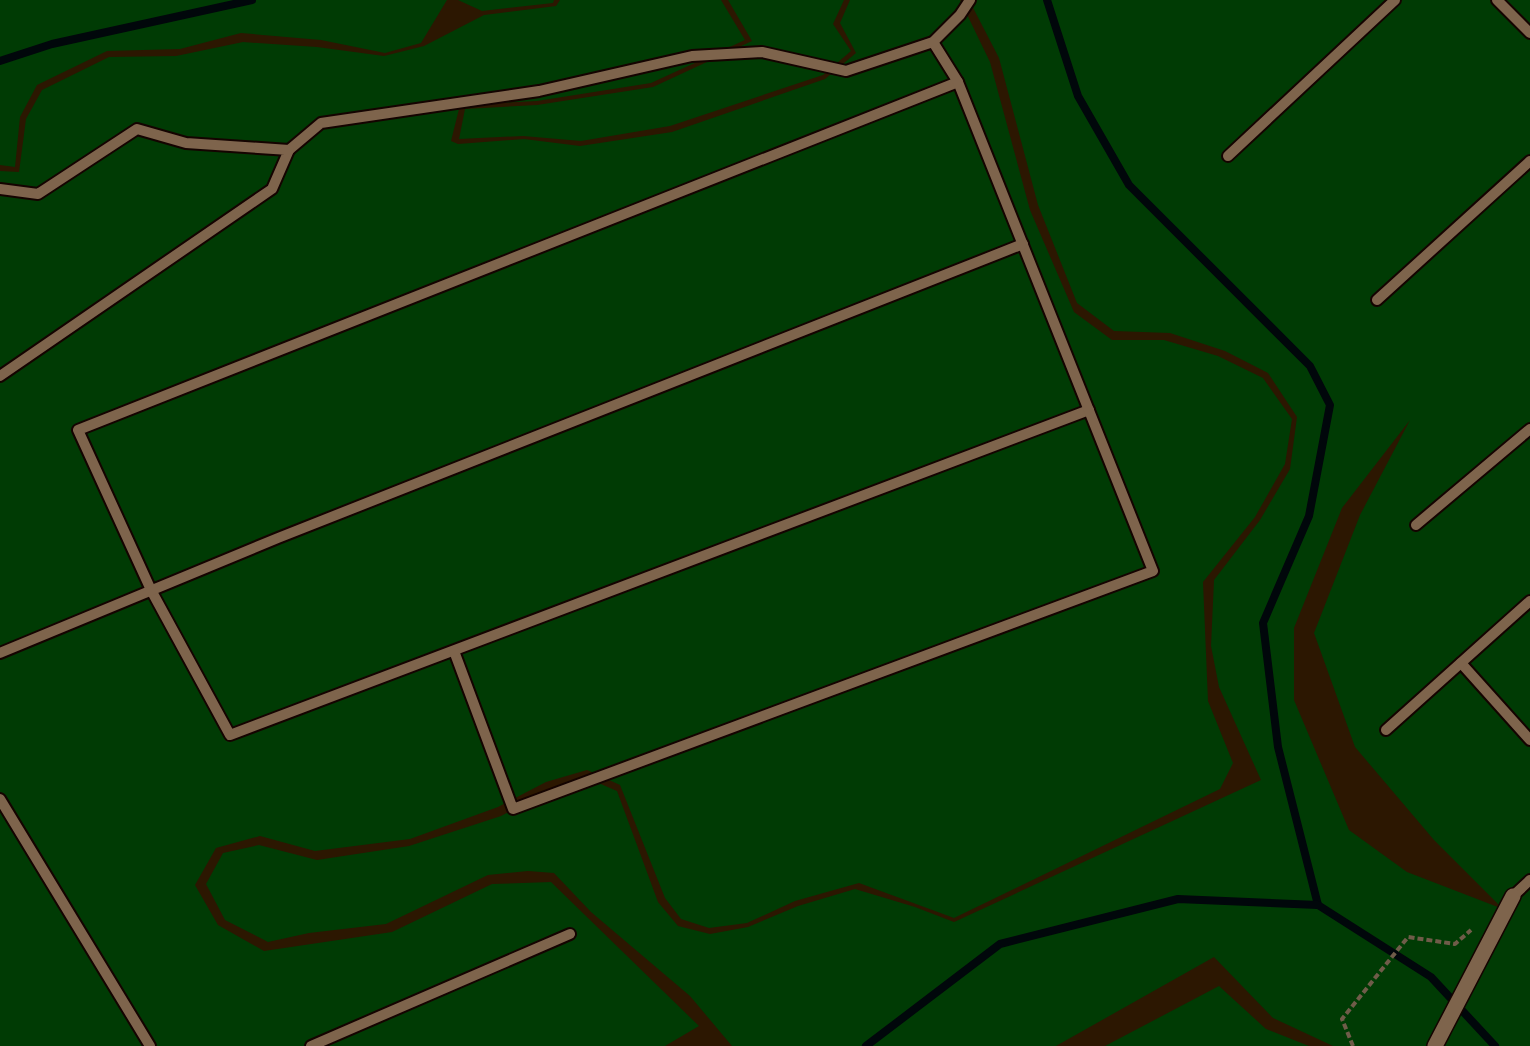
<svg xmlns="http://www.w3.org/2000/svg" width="1530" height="1046" viewBox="0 0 1530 1046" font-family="Raleway,sans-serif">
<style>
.green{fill:#003b04;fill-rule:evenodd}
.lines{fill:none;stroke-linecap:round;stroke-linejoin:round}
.stream{stroke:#01070b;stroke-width:8}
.lane-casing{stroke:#140300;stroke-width:14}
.street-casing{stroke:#140300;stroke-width:18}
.path{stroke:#6f5c49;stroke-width:4;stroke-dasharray:6 3;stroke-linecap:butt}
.lane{stroke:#7e644c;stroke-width:10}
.street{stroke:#7e644c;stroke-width:15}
</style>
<rect width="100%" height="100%" fill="#2c1701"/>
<g class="green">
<path d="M0,0H447L421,43L385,53L321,40L241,33L180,49L107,51L37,85L20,117L15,167L0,165Z"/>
<path d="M458,0H554L553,3L482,11Z"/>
<path d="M560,0H721L745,40L651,83L537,101L460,105L451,141L458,144L524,139L580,146L672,132L825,79L856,53L840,23L850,0H960L990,62L1030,210L1074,312L1112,340H1164L1218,356L1263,378L1292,419L1285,464L1255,517L1203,582L1208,701L1233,763L1220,789L954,918L859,883L795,901L747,923L709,928L681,919L665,898L620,785L587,770L546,782L498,807L410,839L315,851L260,836L216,848L195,885L218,925L264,951L392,932L492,884L551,882L699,1026L665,1046H0V171L19,172L26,119L42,90L109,57L176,56L243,42L317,47L384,56L424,46L484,15L556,6Z"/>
<path d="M728,0H844L833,24L851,51L823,75L670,126L581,141L523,136L459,139L465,109L537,105L653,87L752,41Z"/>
<path d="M969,0H1530V1046H1333L1273,1018L1214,957L1056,1046H732L690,996L591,912L554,873L528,871L488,875L386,924L309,933L268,942L225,920L206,884L223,853L259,845L317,860L409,846L501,816L547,792L587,778L617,791L658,902L678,926L710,934L748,927L798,906L855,889L915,907L954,922L1261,780L1219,687L1211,646L1214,580L1260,520L1290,469L1297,417L1268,373L1225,351L1170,333L1114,331L1077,303L1038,205L999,58ZM1410,420L1360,515L1314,633L1355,747L1434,840L1503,909L1407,872L1349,830L1294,700V628L1342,508Z"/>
<path d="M1219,986L1266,1029L1309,1046H1105Z"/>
</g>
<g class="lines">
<g class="stream">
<path d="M1047,0L1078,96L1129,185L1310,366L1330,405L1309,516L1263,623L1278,747L1318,905"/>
<path d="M0,61L52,44L252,0"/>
<path d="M866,1046L1000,944L1178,899L1318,905L1431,977L1495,1046"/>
</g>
<defs>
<g id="lane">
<path d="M1497,0L1530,33"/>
<path d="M958,82L78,430L151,590L230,735L1089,410"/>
<path d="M289,150L321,123L539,91L692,56L762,52L846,71L933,42L960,15L970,0"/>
<path d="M1228,156L1395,0"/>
<path d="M0,189L38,194L137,129L186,143L289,150L272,189L0,376"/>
<path d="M1377,300L1530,161"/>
<path d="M1416,525L1530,429"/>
<path d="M454,651L513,809L1153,571L958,82L933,42"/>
<path d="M0,653L278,538L1023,244"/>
<path d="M1461,663L1530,740"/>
<path d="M1386,730L1530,601"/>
<path d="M0,799L150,1046"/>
<path d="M1513,896L1530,880"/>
<path d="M311,1046L570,934"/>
</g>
<path id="street" d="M1435,1046L1513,896"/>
</defs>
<use href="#lane" class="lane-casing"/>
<use href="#street" class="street-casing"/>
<path class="path" d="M1353,1046L1342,1019L1408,937L1455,944L1471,930"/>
<use href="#lane" class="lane"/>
<use href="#street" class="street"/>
</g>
</svg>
